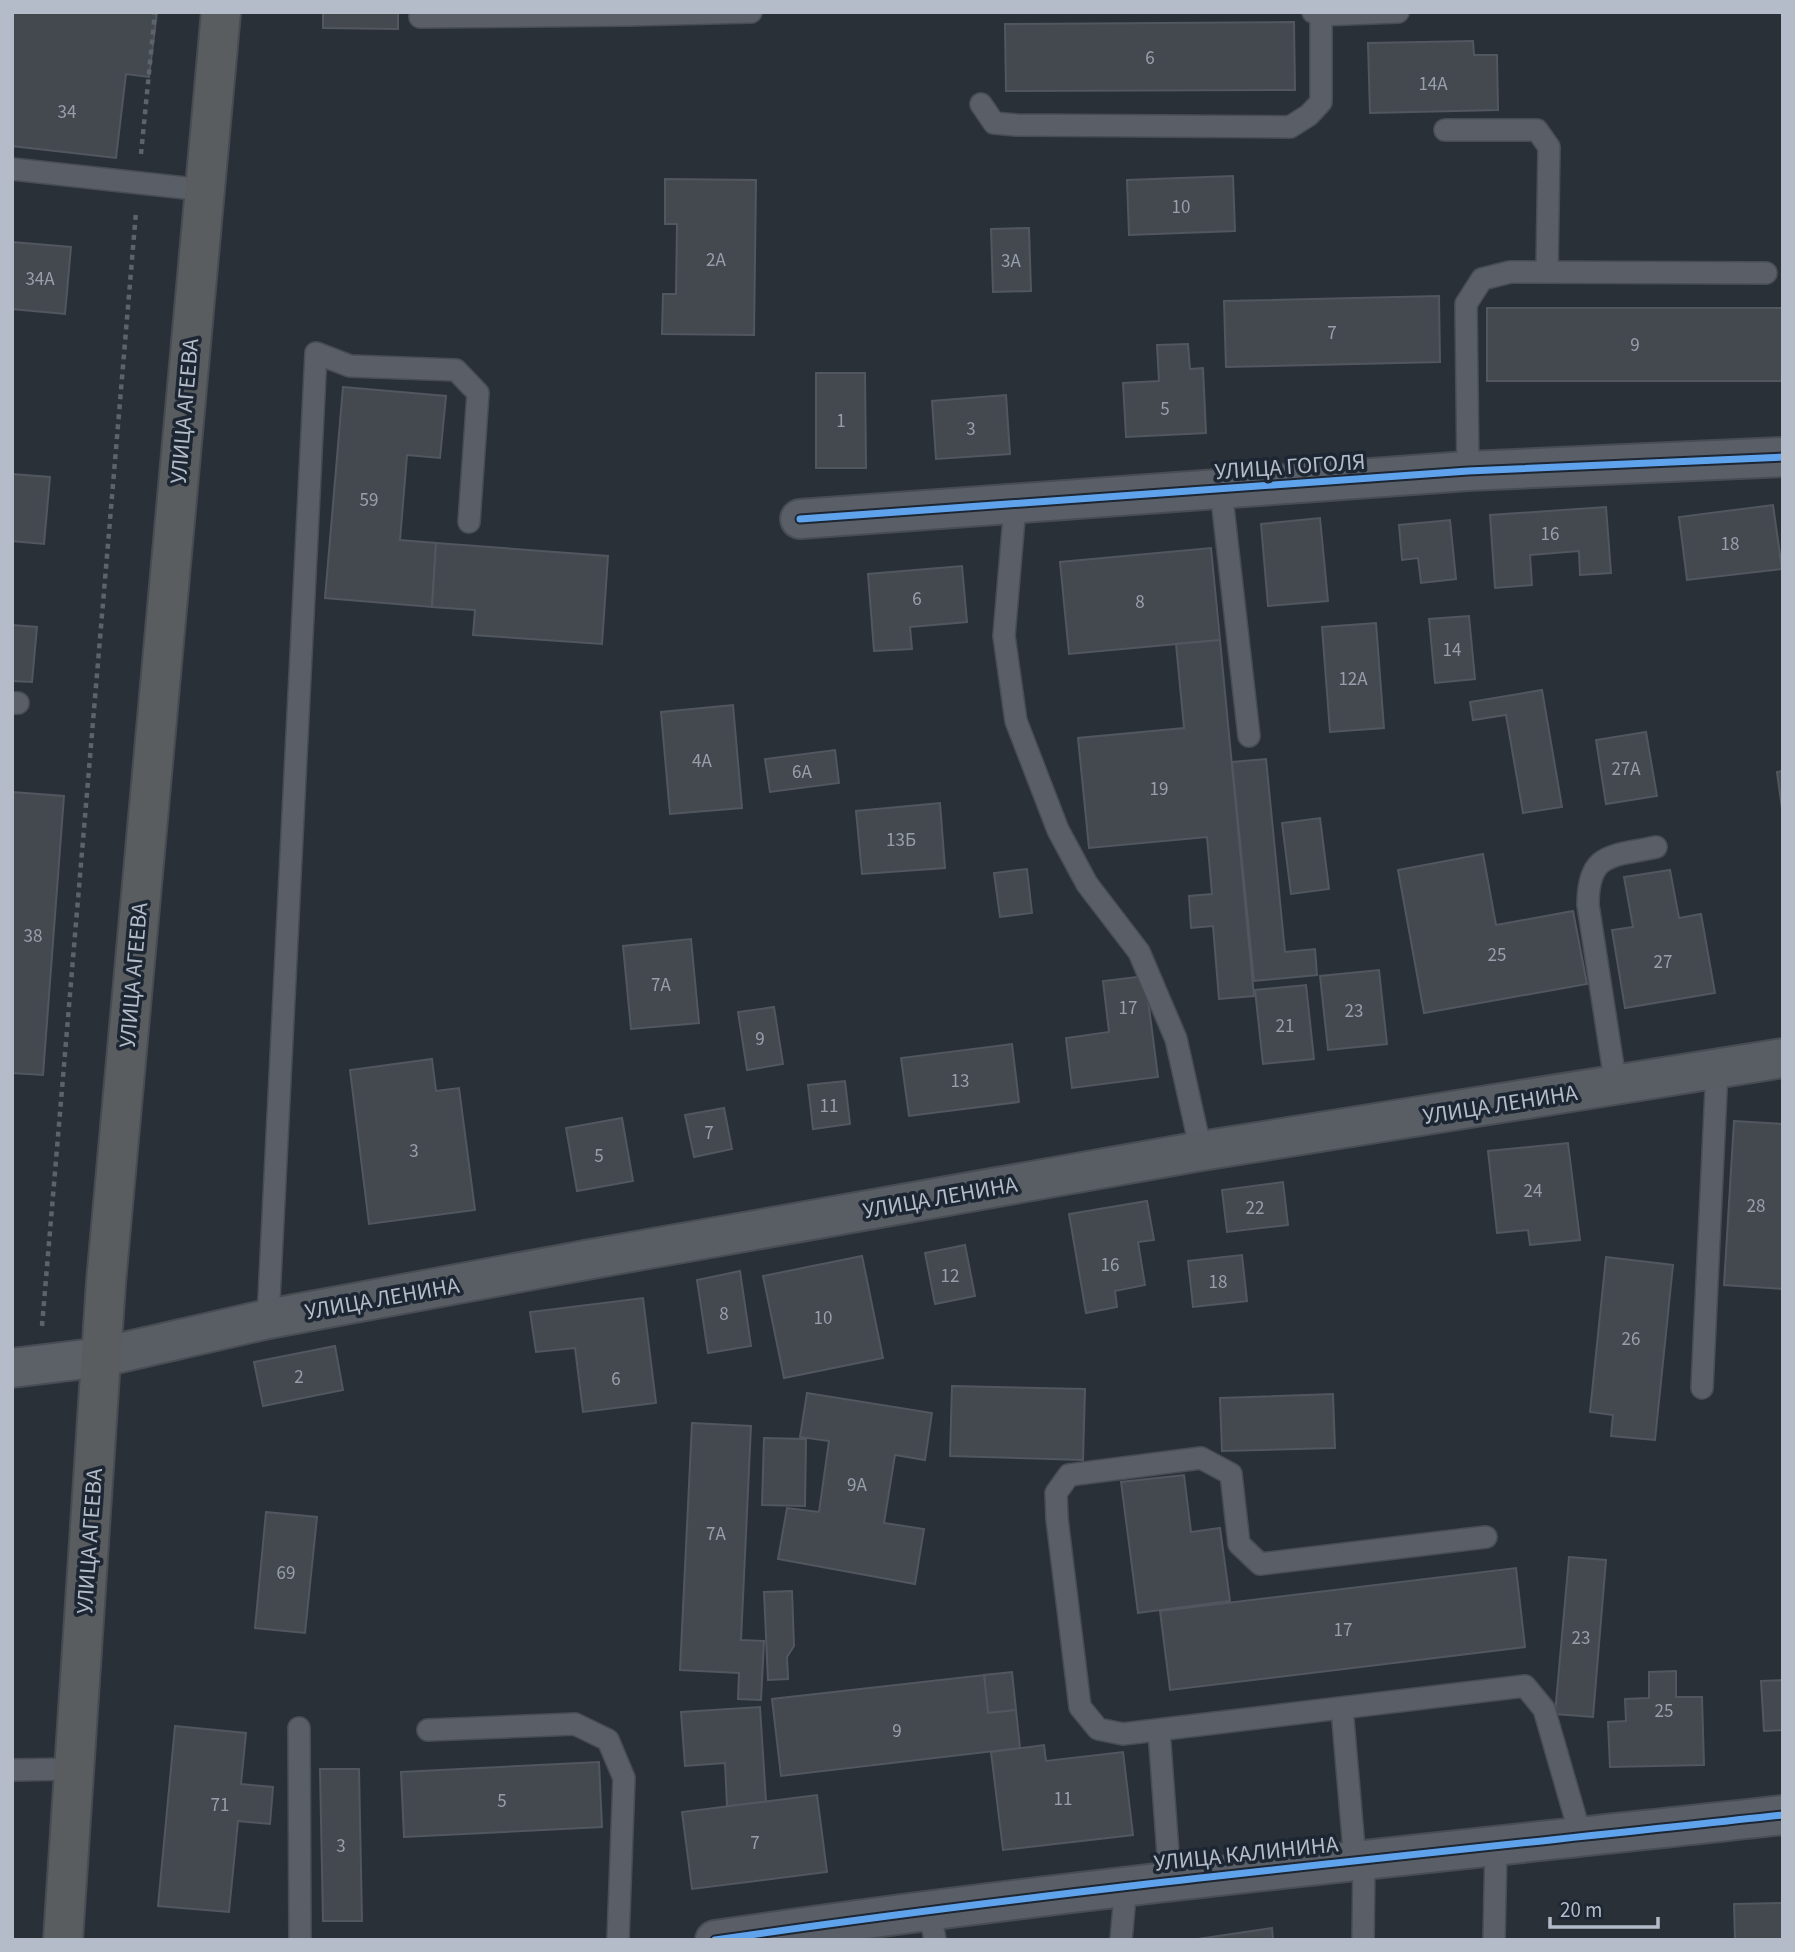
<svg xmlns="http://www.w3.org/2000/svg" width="1795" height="1952" viewBox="0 0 1795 1952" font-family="'Source Sans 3',sans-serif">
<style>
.building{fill:#444950;stroke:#52575f;stroke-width:2}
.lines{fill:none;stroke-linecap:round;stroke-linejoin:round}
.lane-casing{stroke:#484c53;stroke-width:24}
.street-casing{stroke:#484c53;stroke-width:42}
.secondary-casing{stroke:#484c53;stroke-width:42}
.primary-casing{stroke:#484c55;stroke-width:42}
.highway-casing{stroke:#474c53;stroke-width:42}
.path{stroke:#5d636a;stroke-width:4.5;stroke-dasharray:5 5;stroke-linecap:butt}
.lane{stroke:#5a5e66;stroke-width:21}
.street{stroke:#5a5e66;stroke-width:38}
.secondary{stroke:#595d64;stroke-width:38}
.primary{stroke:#5c6168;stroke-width:38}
.highway{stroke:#5a5d60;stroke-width:38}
.cycleway-casing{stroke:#1d2633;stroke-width:11}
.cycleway{stroke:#60a3ed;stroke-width:7}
.labels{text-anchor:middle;stroke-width:7;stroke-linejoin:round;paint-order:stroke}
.number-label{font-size:19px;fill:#989fab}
.street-label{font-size:23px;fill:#b4bcc9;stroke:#1d2633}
</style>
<rect width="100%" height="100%" fill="#2a3038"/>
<g class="building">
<path d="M12,12H157L149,77L126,74L116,158L12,146Z"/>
<path d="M323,12H398V29L323,28Z"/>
<path d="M1294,22L1295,90L1006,91L1005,24Z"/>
<path d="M1473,41L1474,55H1497L1498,110L1370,113L1368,43Z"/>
<path d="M1233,176L1235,231L1129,235L1127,180Z"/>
<path d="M665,179L756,180L754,335L662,334L663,294H676L677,224H665Z"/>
<path d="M1029,228L1031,291L993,292L991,229Z"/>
<path d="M12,242L71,247L65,314L12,309Z"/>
<path d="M1439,296L1440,362L1226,367L1224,301Z"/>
<rect x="1487" y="308" width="296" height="73"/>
<path d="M1188,344L1190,369L1203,368L1206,433L1126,437L1123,383L1159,381L1157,345Z"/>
<path d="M816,373H865L866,468H816Z"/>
<path d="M343,387L446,396L440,458L407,455L400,540L436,543L432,607L325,598Z"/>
<path d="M1006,395L1010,454L936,459L932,401Z"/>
<path d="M12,474L50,477L44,544L12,541Z"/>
<path d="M1773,505L1782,569L1687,580L1679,517Z"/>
<path d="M1606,507L1611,573L1580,575L1579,551L1530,555L1532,585L1495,588L1490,515Z"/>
<path d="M1320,518L1328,601L1268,606L1261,524Z"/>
<path d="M1450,520L1456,579L1421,583L1418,558L1402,560L1399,525Z"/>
<path d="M436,543L608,556L602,644L473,635L475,610L432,607Z"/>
<path d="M1211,548L1220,640L1069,654L1060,562Z"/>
<path d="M962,566L967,622L910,627L912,649L874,651L868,574Z"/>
<path d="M1469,616L1475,679L1435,683L1429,619Z"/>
<path d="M1376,623L1384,728L1330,732L1322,627Z"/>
<path d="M12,625L37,627L32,682L12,681Z"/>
<path d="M1220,640L1254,996L1219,999L1213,926L1191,928L1189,896L1212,894L1207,837L1089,848L1078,738L1184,728L1176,644Z"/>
<path d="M1542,690L1562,807L1523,813L1506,715L1473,720L1470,702Z"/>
<path d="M733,705L742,808L670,814L661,712Z"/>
<path d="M1646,732L1657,796L1606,804L1596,740Z"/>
<path d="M835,750L839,783L770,792L765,759Z"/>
<path d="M1266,759L1285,952L1315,949L1317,975L1254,981L1232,762Z"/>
<path d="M1783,771V816L1777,772Z"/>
<path d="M12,792L64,796L43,1075L12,1073Z"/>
<path d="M940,803L945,868L862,874L856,811Z"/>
<path d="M1320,818L1329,889L1291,894L1282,823Z"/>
<path d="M1483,854L1496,925L1573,911L1587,984L1424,1013L1398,870Z"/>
<path d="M1027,869L1032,913L1000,917L994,873Z"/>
<path d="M1670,870L1679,918L1701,914L1715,993L1625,1008L1612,930L1633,927L1624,877Z"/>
<path d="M691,939L699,1023L631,1029L623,946Z"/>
<path d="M1379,970L1387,1044L1328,1050L1320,976Z"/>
<path d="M1145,976L1158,1077L1072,1088L1066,1038L1109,1032L1103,981Z"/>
<path d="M1306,985L1314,1059L1263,1064L1255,990Z"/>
<path d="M774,1007L783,1064L747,1070L738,1012Z"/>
<path d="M1012,1044L1019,1102L909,1116L901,1058Z"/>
<path d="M432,1059L436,1091L459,1088L475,1210L369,1224L350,1070Z"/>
<path d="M845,1081L850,1124L813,1129L808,1085Z"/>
<path d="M724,1108L732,1149L694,1157L685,1115Z"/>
<path d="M622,1118L633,1181L577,1191L566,1128Z"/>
<path d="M1734,1121L1783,1124V1289L1724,1285Z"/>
<path d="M1568,1143L1580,1240L1530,1245L1528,1230L1497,1233L1488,1151Z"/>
<path d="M1283,1182L1288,1225L1227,1232L1222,1190Z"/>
<path d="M1147,1201L1154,1240L1138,1242L1145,1285L1115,1291L1117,1307L1086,1313L1069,1214Z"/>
<path d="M965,1245L975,1296L935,1304L925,1253Z"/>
<path d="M1242,1255L1247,1301L1193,1307L1188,1261Z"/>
<path d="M862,1256L883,1358L784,1378L763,1276Z"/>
<path d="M1606,1257L1673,1265L1655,1440L1611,1436L1613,1415L1590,1412Z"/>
<path d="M740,1271L751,1346L708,1353L697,1280Z"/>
<path d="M643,1298L656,1403L583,1412L575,1348L536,1352L530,1312Z"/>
<path d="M335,1346L343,1390L263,1406L254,1362Z"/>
<path d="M952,1386L1085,1389L1083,1460L950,1456Z"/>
<path d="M807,1393L932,1413L925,1460L895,1455L884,1523L924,1529L915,1584L778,1559L787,1508L819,1512L829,1441L800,1437Z"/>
<path d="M1333,1394L1335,1448L1222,1451L1220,1398Z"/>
<path d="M692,1423L751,1426L741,1640L764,1641L761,1700L738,1699L739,1673L680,1670Z"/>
<path d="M764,1438L806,1439L805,1506L762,1505Z"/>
<path d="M1184,1475L1191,1532L1220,1528L1230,1601L1138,1613L1121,1482Z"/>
<path d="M266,1512L317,1517L305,1633L255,1628Z"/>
<path d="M1569,1557L1606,1560L1593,1717L1555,1714Z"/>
<path d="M1516,1568L1525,1647L1170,1690L1160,1611Z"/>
<path d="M792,1591L794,1646L787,1657L788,1679L768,1680L764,1592Z"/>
<path d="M1676,1671V1697H1702L1704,1765L1610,1767L1608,1722L1626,1721L1625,1699L1649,1698V1672Z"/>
<path d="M1012,1672L1016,1710L988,1713L984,1675Z"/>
<path d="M984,1675L988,1713L1016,1710L1020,1748L781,1776L772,1699Z"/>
<path d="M1783,1680V1730L1764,1731L1761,1681Z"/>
<path d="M760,1707L766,1802L727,1806L725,1763L685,1766L681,1712Z"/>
<path d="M175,1726L246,1733L241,1784L273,1787L270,1824L238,1821L229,1912L158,1906Z"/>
<path d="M1044,1745L1046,1761L1123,1752L1133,1835L1003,1850L991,1752Z"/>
<path d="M599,1762L602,1827L404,1837L401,1772Z"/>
<path d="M320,1769H359L362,1921H323Z"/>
<path d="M817,1795L827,1872L692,1889L682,1812Z"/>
<path d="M1783,1903V1940H1735L1734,1904Z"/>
<path d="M1272,1928L1273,1940H1191Z"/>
</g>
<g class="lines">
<defs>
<g id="lane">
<path d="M629,15L751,12"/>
<path d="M1321,15L1398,12"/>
<path d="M420,17L629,15V12"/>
<path d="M981,104L994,123L1016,125L1290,127L1309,115L1321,102V15L1313,12"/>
<path d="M1445,130H1537L1549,147L1547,272"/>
<path d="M12,169L204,190"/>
<path d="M1468,471L1466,304L1482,279L1510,272L1766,273"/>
<path d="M1221,490L1249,736"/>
<path d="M1015,506L1004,636L1016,721L1058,830L1087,884L1139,952L1176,1039L1201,1151"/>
<path d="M12,703H18"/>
<path d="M1616,1086L1588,905C1588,851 1612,857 1656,847"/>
<path d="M268,1319L316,353L350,366L456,370L478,393L469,522"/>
<path d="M1702,1388L1717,1069"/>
<path d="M1486,1537L1260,1564L1239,1544L1231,1474L1201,1458L1069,1475L1056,1493L1057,1519L1080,1707L1098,1729L1123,1734L1525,1686L1544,1709L1581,1837"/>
<path d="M1342,1709L1355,1860"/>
<path d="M299,1728L300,1940"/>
<path d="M428,1730L575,1724L608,1740L624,1778L618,1940"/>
<path d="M1159,1731L1170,1881"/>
<path d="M12,1770L73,1769"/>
<path d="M929,1908L935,1940"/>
<path d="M1121,1940L1126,1885"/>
<path d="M1363,1940L1364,1860"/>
<path d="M1494,1940L1496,1846"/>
</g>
<g id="street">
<path d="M800,519L1468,471L1783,457"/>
<path d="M715,1940C1070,1888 1426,1854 1783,1815"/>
</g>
<path id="secondary" d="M102,1357L268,1319L586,1260L1201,1151L1783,1058"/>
<path id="primary" d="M12,1368L102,1357"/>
<path id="highway" d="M63,1940L106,1282L221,12"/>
</defs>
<use href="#lane" class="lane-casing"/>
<use href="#street" class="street-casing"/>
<use href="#secondary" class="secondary-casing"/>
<use href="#primary" class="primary-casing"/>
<use href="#highway" class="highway-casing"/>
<g class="path">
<path d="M141,154L155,12"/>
<path d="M42,1326L136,212"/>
</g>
<use href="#lane" class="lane"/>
<use href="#street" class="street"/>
<use href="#secondary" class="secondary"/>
<use href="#primary" class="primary"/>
<use href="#highway" class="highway"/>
<defs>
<g id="cycleway">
<path d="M800,519L1468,471L1783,457"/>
<path d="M715,1940C1070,1888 1426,1854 1783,1815"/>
</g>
</defs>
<use href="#cycleway" class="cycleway-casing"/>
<use href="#cycleway" class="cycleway"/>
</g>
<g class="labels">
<g class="number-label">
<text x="1150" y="64">6</text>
<text x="1433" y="90">14А</text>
<text x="67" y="118">34</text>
<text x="1181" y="213">10</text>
<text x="716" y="266">2А</text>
<text x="1011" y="267">3А</text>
<text x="40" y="285">34А</text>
<text x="1332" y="339">7</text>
<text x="1635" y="351">9</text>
<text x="1165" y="415">5</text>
<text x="841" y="427">1</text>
<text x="971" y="435">3</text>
<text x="369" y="506">59</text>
<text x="1550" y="540">16</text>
<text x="1730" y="550">18</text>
<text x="917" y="605">6</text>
<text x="1140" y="608">8</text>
<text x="1452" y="656">14</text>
<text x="1353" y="685">12А</text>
<text x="702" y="767">4А</text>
<text x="1626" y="775">27А</text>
<text x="802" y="778">6А</text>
<text x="1159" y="795">19</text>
<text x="901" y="846">13Б</text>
<text x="33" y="942">38</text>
<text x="1497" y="961">25</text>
<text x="1663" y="968">27</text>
<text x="661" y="991">7А</text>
<text x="1128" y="1014">17</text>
<text x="1354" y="1017">23</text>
<text x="1285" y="1032">21</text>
<text x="760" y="1045">9</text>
<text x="960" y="1087">13</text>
<text x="829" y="1112">11</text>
<text x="709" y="1139">7</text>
<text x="414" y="1157">3</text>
<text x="599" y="1162">5</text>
<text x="1533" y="1197">24</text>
<text x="1756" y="1212">28</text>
<text x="1255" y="1214">22</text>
<text x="1110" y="1271">16</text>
<text x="950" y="1282">12</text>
<text x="1218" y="1288">18</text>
<text x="724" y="1320">8</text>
<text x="823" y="1324">10</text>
<text x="1631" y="1345">26</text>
<text x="299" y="1383">2</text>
<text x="616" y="1385">6</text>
<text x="857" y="1491">9А</text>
<text x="716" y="1540">7А</text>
<text x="286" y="1579">69</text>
<text x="1343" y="1636">17</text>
<text x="1581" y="1644">23</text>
<text x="1664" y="1717">25</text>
<text x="897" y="1737">9</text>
<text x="1063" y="1805">11</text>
<text x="502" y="1807">5</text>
<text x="220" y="1811">71</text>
<text x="755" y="1849">7</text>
<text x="341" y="1852">3</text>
</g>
<g class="street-label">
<text transform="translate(184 411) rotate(-85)" y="8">УЛИЦА АГЕЕВА</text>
<text transform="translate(1290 466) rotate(-4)" y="8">УЛИЦА ГОГОЛЯ</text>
<text transform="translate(133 975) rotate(-85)" y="8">УЛИЦА АГЕЕВА</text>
<text transform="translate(1500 1104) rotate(-9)" y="8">УЛИЦА ЛЕНИНА</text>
<text transform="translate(940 1197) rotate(-10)" y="8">УЛИЦА ЛЕНИНА</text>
<text transform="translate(382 1298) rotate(-10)" y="8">УЛИЦА ЛЕНИНА</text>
<text transform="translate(89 1541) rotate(-86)" y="8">УЛИЦА АГЕЕВА</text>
<text transform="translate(1246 1853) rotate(-6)" y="8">УЛИЦА КАЛИНИНА</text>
</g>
</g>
<rect width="1795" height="1952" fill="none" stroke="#b4bcc9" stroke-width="28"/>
<path d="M1550 1917v10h108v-10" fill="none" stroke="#b4bcc9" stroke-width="3.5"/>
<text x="1560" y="1917" font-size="21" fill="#b4bcc9" stroke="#1d2633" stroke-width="5" paint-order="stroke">20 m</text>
</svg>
